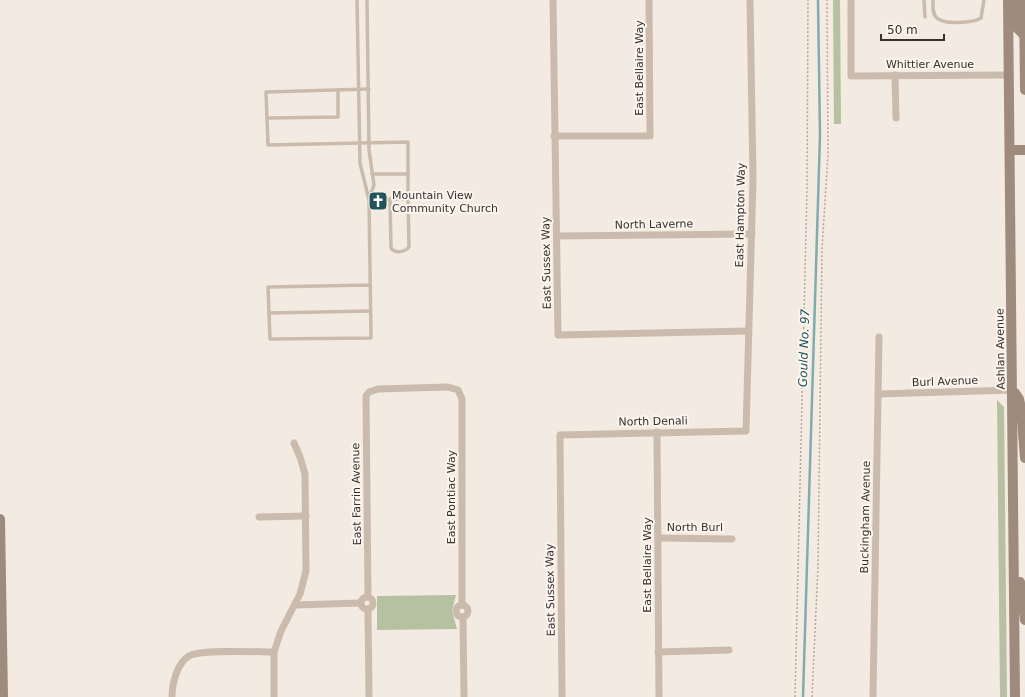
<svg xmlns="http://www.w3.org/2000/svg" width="1025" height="697" viewBox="0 0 1025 697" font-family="'DejaVu Sans',sans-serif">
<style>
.green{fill:#b6c1a1}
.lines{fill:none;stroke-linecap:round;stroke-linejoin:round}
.stream{stroke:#81acaf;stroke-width:2.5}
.path{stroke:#b6a597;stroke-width:1.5;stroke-dasharray:2 2;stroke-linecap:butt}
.lane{stroke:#cbbbad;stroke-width:3.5}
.street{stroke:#cbbbad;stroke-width:7}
.secondary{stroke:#9e8b7e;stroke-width:10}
.labels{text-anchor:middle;stroke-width:4;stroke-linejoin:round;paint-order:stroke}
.street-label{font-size:11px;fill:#39302b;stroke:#faf5ee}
.poi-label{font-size:11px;fill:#39302b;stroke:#faf5ee;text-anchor:start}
.water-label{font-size:12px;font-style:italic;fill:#22555a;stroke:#faf5ee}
</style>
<rect width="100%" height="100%" fill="#f3ebe1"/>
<g class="green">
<path d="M833,0H840L841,124H834Z"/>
<path d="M997,400L1004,407L1007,697H1000Z"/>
<path d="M456,595L452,611L457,629L377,630V596Z"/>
</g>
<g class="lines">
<path class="stream" d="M803,697L820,135L818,0"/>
<g class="path">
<path d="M795,697L807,188L808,0"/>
<path d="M812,697L818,567L822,249L828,155L827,0"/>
</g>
<g class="lane">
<path d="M357,0L360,163L369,200L371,338L270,339L268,287L370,285"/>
<path d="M367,0L369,150L374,185L369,199"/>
<path d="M924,0L925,17"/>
<path d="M933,0C933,6 932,14 937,18C944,25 973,23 981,18L984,0"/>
<path d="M267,118L338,117V90"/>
<path d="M372,174H408"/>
<path d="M390,199L391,248C395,254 405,252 409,247L408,199"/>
<path d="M369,200L408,199V142L268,145L266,92L369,89"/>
<path d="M269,313L370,311"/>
</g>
<g class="street">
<path d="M553,0L558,335L748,331"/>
<path d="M851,0V76L1009,75"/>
<path d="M895,75L896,118"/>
<path d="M554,136H650L649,0"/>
<path d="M557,236L752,234"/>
<path d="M878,394L1013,390"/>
<path d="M657,432L659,697"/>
<path d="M259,517L306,516"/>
<path d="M659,538L732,539"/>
<circle cx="367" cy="603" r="6"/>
<path d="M368,597L366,396L369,392L378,389L448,387L458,390L462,399V605"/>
<circle cx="462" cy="611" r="6"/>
<path d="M295,605L361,603"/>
<path d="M368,610L369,697"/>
<path d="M463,618L464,697"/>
<path d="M658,652L729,650"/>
<path d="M172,697C172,684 177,663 189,656C201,649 258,652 274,652"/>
<path d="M274,697V652L281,631L300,594L306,571L305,474L300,457L294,443"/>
<path d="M562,697L560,435L746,431L753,179L750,0"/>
<path d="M873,697L879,337"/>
</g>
<g class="secondary">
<path d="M1008,0L1015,697"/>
<path d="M1016,0L1017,28L1024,35"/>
<path d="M1024,0L1025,90"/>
<path d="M1010,150H1025"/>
<path d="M1015,393L1019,399L1021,408L1025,458"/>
<path d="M0,519L3,697"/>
<path d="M1020,582L1025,620"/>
</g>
</g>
<defs>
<symbol id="church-square" viewBox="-11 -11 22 22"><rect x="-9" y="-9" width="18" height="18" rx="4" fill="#22555a" stroke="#faf5ee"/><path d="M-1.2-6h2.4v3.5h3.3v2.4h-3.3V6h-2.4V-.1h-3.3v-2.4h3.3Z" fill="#fff"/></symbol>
</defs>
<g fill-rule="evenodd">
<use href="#church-square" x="367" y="190" width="22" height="22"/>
</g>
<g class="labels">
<g class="street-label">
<text x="930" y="68">Whittier Avenue</text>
<text transform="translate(639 68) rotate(-90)" y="4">East Bellaire Way</text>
<text transform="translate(740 215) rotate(-89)" y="4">East Hampton Way</text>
<text transform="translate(654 224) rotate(-1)" y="4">North Laverne</text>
<text transform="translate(546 263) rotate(-91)" y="4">East Sussex Way</text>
<text transform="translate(1000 349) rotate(-91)" y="4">Ashlan Avenue</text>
<text transform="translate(945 381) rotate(-2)" y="4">Burl Avenue</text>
<text transform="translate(653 421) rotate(-1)" y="4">North Denali</text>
<text transform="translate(356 494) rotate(-91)" y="4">East Farrin Avenue</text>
<text transform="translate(451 497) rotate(-90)" y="4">East Pontiac Way</text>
<text transform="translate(865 517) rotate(-89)" y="4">Buckingham Avenue</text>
<text x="695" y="531">North Burl</text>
<text transform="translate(647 565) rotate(-90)" y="4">East Bellaire Way</text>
<text transform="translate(550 590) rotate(-91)" y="4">East Sussex Way</text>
</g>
<g class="poi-label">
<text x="392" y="199">Mountain View<tspan x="392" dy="13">Community Church</tspan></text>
</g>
<g class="water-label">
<text transform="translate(804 348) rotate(-88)" y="4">Gould No. 97</text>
</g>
</g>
<path d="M881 34v6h63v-6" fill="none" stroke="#39302b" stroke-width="2"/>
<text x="887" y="34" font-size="12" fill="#39302b" stroke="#faf5ee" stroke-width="3" paint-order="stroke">50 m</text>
</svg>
